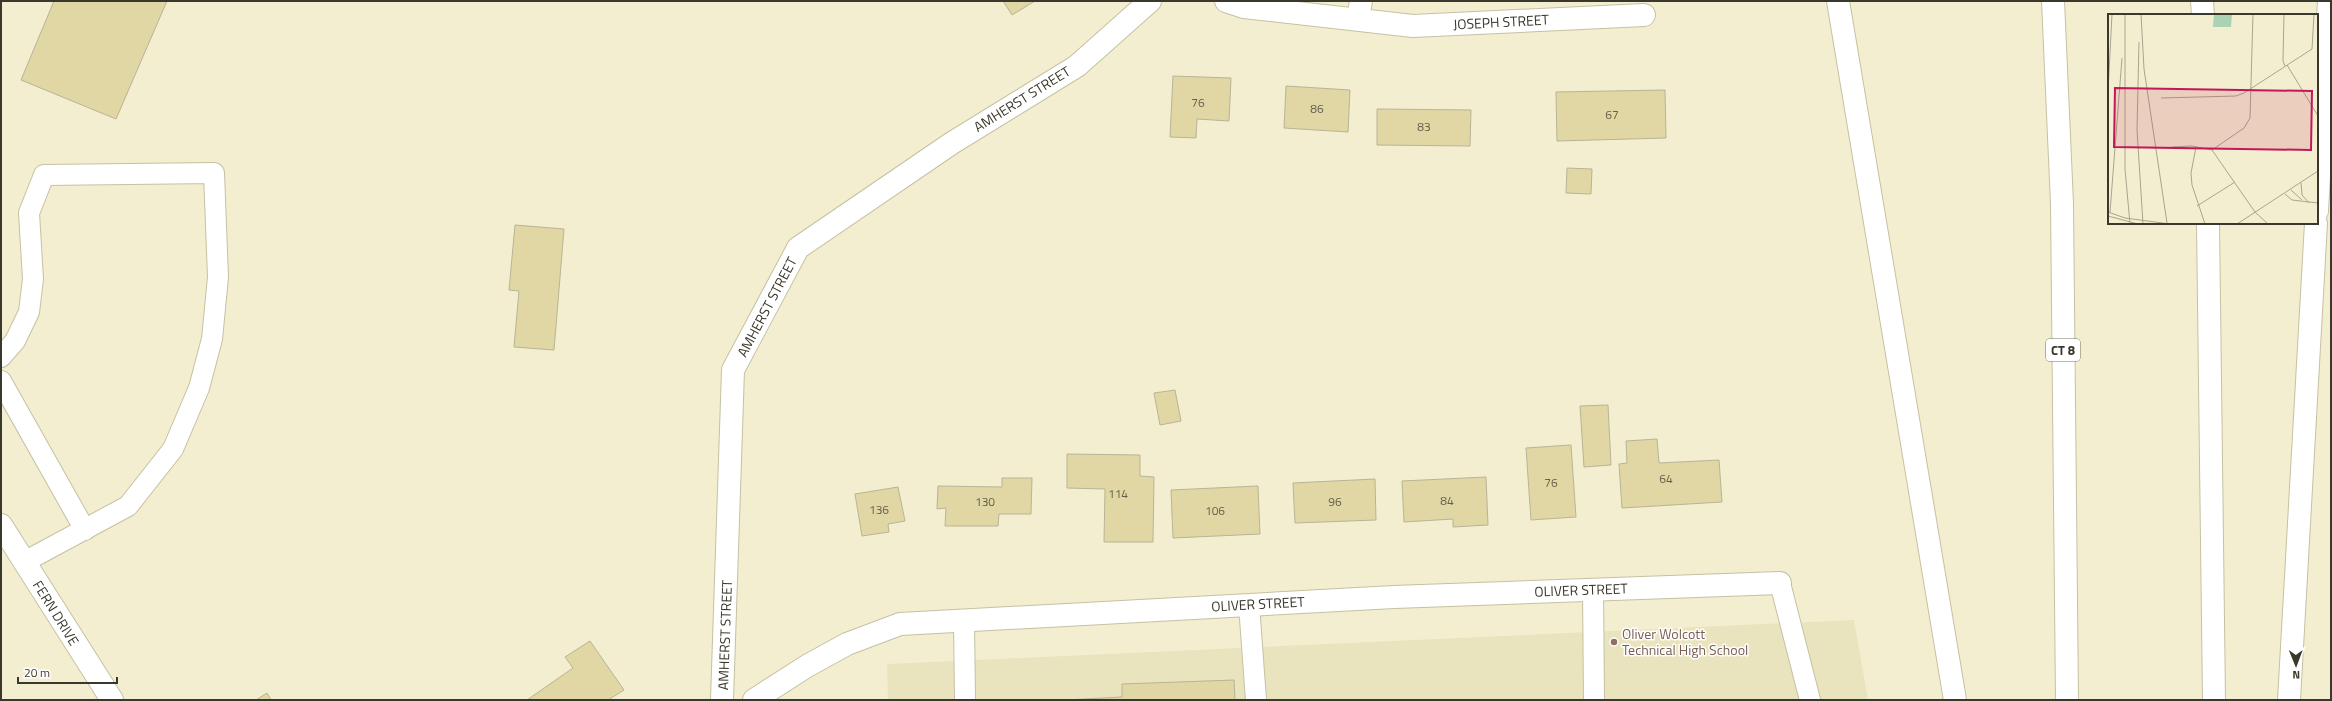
<svg xmlns="http://www.w3.org/2000/svg" width="2332" height="701" viewBox="0 0 2332 701" font-family="'Titillium Web',sans-serif">
<style>
.built{fill:#e9e4bd}
.building{fill:#e0d7a5;stroke:#b8b496}
.lines{fill:none;stroke-linecap:round;stroke-linejoin:round}
.service-casing{stroke:#c5c1a3;stroke-width:22}
.minor-casing{stroke:#c5c1a3;stroke-width:24}
.motorway-casing{stroke:#c5c1a3;stroke-width:24}
.service{stroke:#fff;stroke-width:20}
.minor{stroke:#fff;stroke-width:22}
.motorway{stroke:#fff;stroke-width:22}
.education-dot{fill:#8d6e63;stroke:#fff;stroke-width:1.5}
.labels{text-anchor:middle;stroke-width:3;stroke-linejoin:round;paint-order:stroke}
.number-label{font-size:12px;fill:#64604a}
.shield{fill:#fff;stroke:#75746b;stroke-width:1}
.shield-label{font-size:13px;font-weight:bold;fill:#3a382c}
.street-label{font-size:14px;fill:#3a382c;stroke:#fff}
.education-label{font-size:14px;fill:#785e54;stroke:#fff;text-anchor:start}
.inset-road{fill:none;stroke:#a9a58e;stroke-width:1}
.view{fill:#c2185b;fill-opacity:0.15;stroke:#c2185b;stroke-width:2}
.inset-edge{fill:none;stroke:#3a382c;stroke-width:2}
</style>
<rect width="100%" height="100%" fill="#f3eecf"/>
<path class="built" d="M1854,620L1868,700H888L887,664Z"/>
<g class="building">
<path d="M54,1H167L116,119L21,80Z"/>
<path d="M1003,1H1035L1012,15Z"/>
<path d="M1173,76L1231,78L1229,121L1197,119L1196,138L1170,137Z"/>
<path d="M1286,86L1350,90L1348,132L1284,128Z"/>
<path d="M1665,90L1666,138L1557,141L1556,92Z"/>
<path d="M1377,109L1471,110L1470,146L1377,145Z"/>
<path d="M1567,168L1592,169L1591,194L1566,193Z"/>
<path d="M515,225L564,229L554,350L514,347L519,291L509,290Z"/>
<path d="M1175,390L1181,421L1160,425L1154,393Z"/>
<path d="M1608,405L1611,465L1584,467L1580,406Z"/>
<path d="M1657,439L1659,463L1719,460L1722,502L1622,508L1619,464L1627,463L1626,441Z"/>
<path d="M1571,445L1576,517L1531,520L1526,448Z"/>
<path d="M1067,454L1140,455V476L1154,477L1153,542H1104L1105,489L1067,488Z"/>
<path d="M1486,477L1488,525L1453,527V519L1404,522L1402,481Z"/>
<path d="M1002,478H1032L1031,514H999L998,526H945L946,508L937,509L938,486L1002,487Z"/>
<path d="M1375,479L1376,520L1295,523L1293,483Z"/>
<path d="M1258,486L1260,534L1173,538L1171,490Z"/>
<path d="M898,487L905,521L888,524L889,532L862,536L855,494Z"/>
<path d="M590,641L624,690L608,700H527L573,668L565,657Z"/>
<path d="M1234,680L1235,700H1065L1122,697V684Z"/>
<path d="M267,693L271,700H256Z"/>
</g>
<g class="lines">
<defs>
<g id="service">
<path d="M1,357L15,341L29,312L33,279L29,213L44,175L214,173L218,277L212,339L199,388L173,449L128,506L24,562"/>
<path d="M1,381L85,530"/>
<path d="M1780,583L1810,700"/>
<path d="M1593,589L1594,700"/>
<path d="M1249,605L1256,700"/>
<path d="M964,620L965,700"/>
</g>
<g id="minor">
<path d="M1226,1L1244,7L1413,26L1644,15"/>
<path d="M1358,19L1361,1"/>
<path d="M1,525L112,700"/>
<path d="M722,700L733,370L798,248L952,143L1077,66L1150,1"/>
<path d="M754,700L807,666L847,644L900,624L1394,597L1780,583"/>
</g>
<g id="motorway">
<path d="M1838,1L1955,700"/>
<path d="M2053,1L2062,204L2067,700"/>
<path d="M2202,1L2203,15"/>
<path d="M2317,211L2329,1"/>
<path d="M2208,223L2214,700"/>
<path d="M2289,700L2316,223"/>
</g>
</defs>
<use href="#service" class="service-casing"/>
<use href="#minor" class="minor-casing"/>
<use href="#motorway" class="motorway-casing"/>
<use href="#service" class="service"/>
<use href="#minor" class="minor"/>
<use href="#motorway" class="motorway"/>
</g>
<circle class="education-dot" cx="1614" cy="642" r="4"/>
<g class="labels">
<g class="number-label">
<text x="1198" y="107">76</text>
<text x="1317" y="113">86</text>
<text x="1612" y="119">67</text>
<text x="1424" y="131">83</text>
<text x="1666" y="483">64</text>
<text x="1551" y="487">76</text>
<text x="1118" y="498">114</text>
<text x="1447" y="505">84</text>
<text x="985" y="506">130</text>
<text x="1335" y="506">96</text>
<text x="879" y="514">136</text>
<text x="1215" y="515">106</text>
</g>
<rect class="shield" x="2046" y="339" width="34" height="22" rx="3"/>
<g class="shield-label">
<text x="2063" y="355">CT 8</text>
</g>
<g class="street-label">
<text transform="translate(1501 22) rotate(-3)" y="5">JOSEPH STREET</text>
<text transform="translate(1022 99) rotate(-32)" y="5">AMHERST STREET</text>
<text transform="translate(767 307) rotate(-62)" y="5">AMHERST STREET</text>
<text transform="translate(1581 590) rotate(-2)" y="5">OLIVER STREET</text>
<text transform="translate(1258 604) rotate(-3)" y="5">OLIVER STREET</text>
<text transform="translate(56 613) rotate(58)" y="5">FERN DRIVE</text>
<text transform="translate(725 635) rotate(-88)" y="5">AMHERST STREET</text>
</g>
<g class="education-label">
<text x="1622" y="639">Oliver Wolcott<tspan x="1622" dy="16">Technical High School</tspan></text>
</g>
</g>
<g transform="translate(2108 14)">
<rect width="210" height="210" fill="#f3eecf"/>
<path d="M106,0H124L123,13H105Z" fill="#aad2b3"/>
<path class="inset-road" d="M17,0V155L22,210M33,0L36,55L59,209M176,0L175,47L177,52M31,28L29,116L35,210M179,51L210,102M0,78L4,0M53,84L128,82L136,79L204,35L206,0M64,133L84,132L104,136L147,198L160,210M88,133L83,159L84,171L97,210M104,136L136,114L142,104L145,0M193,169L194,181L201,189M183,176L194,186M177,180L184,186L210,189M89,192L127,168M0,198L17,204L62,210M2,198L14,44M0,202L30,210M129,210L210,157"/>
<path class="view" d="M7,74L204,77L203,136L6,133Z"/>
<rect width="210" height="210" class="inset-edge"/>
</g>
<rect width="2332" height="701" fill="none" stroke="#3a382c" stroke-width="4"/>
<g transform="translate(2296 665) rotate(179)" stroke="#ffffff" stroke-width="3" paint-order="stroke">
<path d="M0-3L7 15L0 10L-7 15Z" fill="#3a382c"/>
<text y="-6" font-size="11" font-weight="bold" text-anchor="middle" fill="#3a382c">N</text>
</g>
<path d="M18 677v6h99v-6" fill="none" stroke="#3a382c" stroke-width="2"/>
<text x="24" y="677" font-size="12" fill="#3a382c" stroke="#ffffff" stroke-width="3" paint-order="stroke">20 m</text>
</svg>
